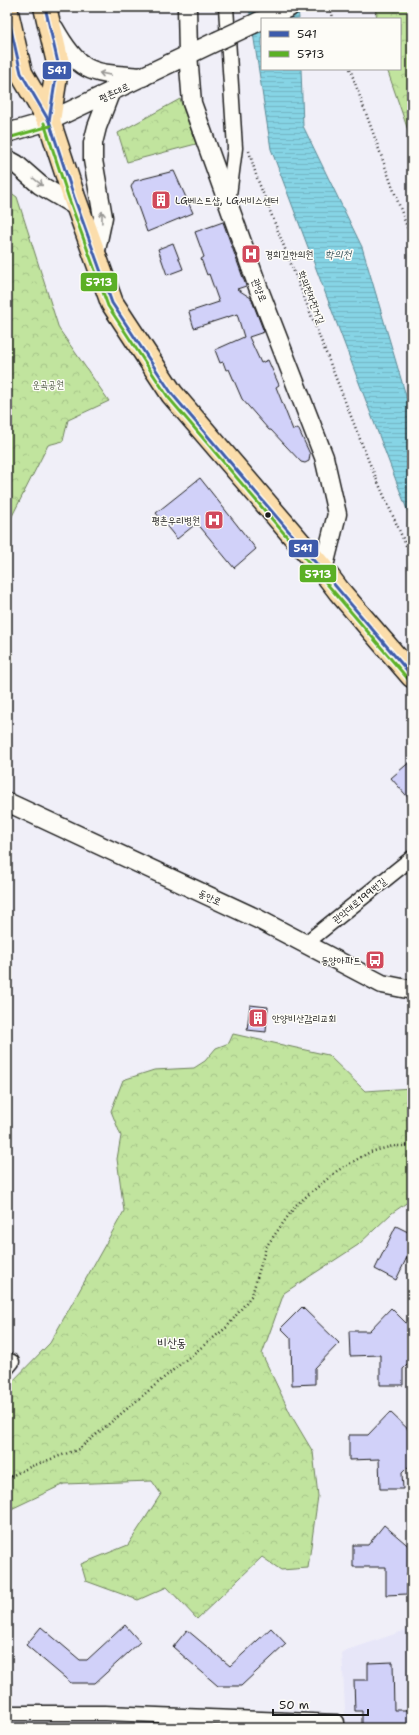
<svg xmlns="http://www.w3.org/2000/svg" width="419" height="1735" viewBox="0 0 419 1735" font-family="'Shantell Sans','Poor Story',sans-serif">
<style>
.built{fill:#e7e6f8}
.forest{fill:url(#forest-crowns);stroke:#6e805d}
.water{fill:url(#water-rules);stroke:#5c8a95}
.building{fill:#d1d1f9;stroke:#1c1c1c}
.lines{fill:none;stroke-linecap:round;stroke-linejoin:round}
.minor-casing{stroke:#1c1c1c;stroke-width:17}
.tertiary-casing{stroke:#1c1c1c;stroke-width:21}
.primary-casing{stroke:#1c1c1c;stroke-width:25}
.path{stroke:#1c1c1c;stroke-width:2.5;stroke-dasharray:1 3;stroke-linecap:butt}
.minor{stroke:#fdfcf7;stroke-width:14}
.tertiary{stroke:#fdfcf7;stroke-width:18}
.primary{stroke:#fbddab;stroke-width:22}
.tertiary-bridge-casing{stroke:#1c1c1c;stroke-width:21;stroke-linecap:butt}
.tertiary-bridge{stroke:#fdfcf7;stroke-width:18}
.bus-1-casing{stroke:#fdfcf7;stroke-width:6}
.bus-2-casing{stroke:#fdfcf7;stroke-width:6}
.bus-1{stroke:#3d5bab;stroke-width:3}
.bus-2{stroke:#5bb025;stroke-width:3}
.oneway{stroke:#989794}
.bus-dot{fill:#1c1c1c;stroke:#fdfcf7;stroke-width:1.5}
.labels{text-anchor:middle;stroke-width:3;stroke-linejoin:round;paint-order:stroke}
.street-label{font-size:10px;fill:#1c1c1c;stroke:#fdfcf7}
.poi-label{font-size:10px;fill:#1c1c1c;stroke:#fdfcf7;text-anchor:start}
.park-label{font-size:10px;fill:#4e5843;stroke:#fdfcf7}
.water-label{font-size:11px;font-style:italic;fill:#415c62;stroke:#fdfcf7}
.quarter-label{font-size:12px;fill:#1c1c1c;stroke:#fdfcf7}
.line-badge{stroke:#fdfcf7;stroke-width:1.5}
.badge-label{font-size:11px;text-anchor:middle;font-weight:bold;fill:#fff}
</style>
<defs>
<pattern id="forest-crowns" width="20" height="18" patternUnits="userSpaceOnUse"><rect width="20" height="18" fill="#c1e49e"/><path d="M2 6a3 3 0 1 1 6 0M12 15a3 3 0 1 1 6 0" fill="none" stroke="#a5c388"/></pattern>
<pattern id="water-rules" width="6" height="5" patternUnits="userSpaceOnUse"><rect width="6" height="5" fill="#86d4e5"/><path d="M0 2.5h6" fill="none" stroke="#73b5c4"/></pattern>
</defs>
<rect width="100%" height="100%" fill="#f0eff8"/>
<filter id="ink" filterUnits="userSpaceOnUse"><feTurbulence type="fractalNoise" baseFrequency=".025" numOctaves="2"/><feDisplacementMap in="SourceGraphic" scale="8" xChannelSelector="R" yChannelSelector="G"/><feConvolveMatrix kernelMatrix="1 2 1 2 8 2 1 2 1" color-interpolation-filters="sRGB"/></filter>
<g filter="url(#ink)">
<path class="built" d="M412,1628V1728H346L342,1652Z"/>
<g class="forest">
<path d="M375,7H412V142L387,69H400V19H377Z"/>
<path d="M180,99L196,144L127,162L118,133Z"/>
<path d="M7,190L17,197L59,329L109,401L68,420L63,441L48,445L7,526Z"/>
<path d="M233,1034L328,1055L365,1091L412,1088V1199L392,1213L358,1245L284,1293L262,1354L291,1415L313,1452L318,1496L308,1568L281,1570L262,1557L197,1619L167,1587L138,1600L86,1581L81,1564L128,1545L161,1494L152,1481L64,1484L7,1511V1387L50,1343L124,1211L117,1159L121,1136L111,1111L123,1080L154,1070L194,1068L205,1061L216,1048L229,1043Z"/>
</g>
<path class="water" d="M249,7H298L299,19H262V69H301L303,126L362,247L412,416V523L271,149Z"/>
<g class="building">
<path d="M174,171L193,213L147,232L131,187L134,181Z"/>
<path d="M223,222L246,286L237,289L251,298L264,332L249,337L261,363L268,360L279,385L276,387L293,430L298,428L310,454L309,461L305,463L301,462L271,430H269L242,399L229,369L226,370L223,362L220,363L215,350L244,337L237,314L194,328L189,312L219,302L209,274L207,275L201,259L204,257L195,232Z"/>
<path d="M173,243L183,269L167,275L158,249Z"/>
<path d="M200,478L256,549L234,568L197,523L177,539L156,513Z"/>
<path d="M412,760V802L391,778Z"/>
<path d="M250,1005L268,1007L266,1032L247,1030Z"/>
<path d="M396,1226L412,1234V1247L396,1280L375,1269Z"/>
<path d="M302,1307L339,1343L315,1368V1384L292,1385L291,1338L281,1328Z"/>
<path d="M391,1308L412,1329V1360L403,1369V1385H380V1355L350,1356L349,1331H369Z"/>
<path d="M390,1412L412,1433V1463L402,1473L403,1489H380L379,1459L349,1460V1435H368Z"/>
<path d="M384,1525L412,1549V1566L407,1573V1594L386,1595V1567H353V1545H368Z"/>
<path d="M125,1625L140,1642L95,1683H71L26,1645L41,1627L80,1660H87Z"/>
<path d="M271,1628L286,1644L241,1686H218L173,1647L187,1630L230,1666Z"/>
<path d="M393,1662L394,1710H412V1726L362,1727V1711H355L354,1680H368V1663Z"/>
</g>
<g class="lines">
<defs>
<g id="minor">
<path d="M226,7L235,148L228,203"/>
<path d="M306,943L412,858"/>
<path d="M7,1360L12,1362L7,1368"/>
<path d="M7,1713H105L337,1722V1728"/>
</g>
<g id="tertiary">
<path d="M187,7L188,54L192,103L258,287L324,457L337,514L323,570"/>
<path d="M265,19L290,7"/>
<path d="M54,28C81,76 92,73 143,77"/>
<path d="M7,133L49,121L217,41"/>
<path d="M7,159L16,164L40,185L77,207"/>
<path d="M95,255L103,217L93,160V143L97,127L110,93"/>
<path d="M7,802L258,919L382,984L412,990"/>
</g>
<g id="primary">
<path d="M45,7L58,63L49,121"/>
<path d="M7,12L21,73L49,121L74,197L112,303L172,394L323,570L339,591L412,676"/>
</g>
</defs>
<use href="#minor" class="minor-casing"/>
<use href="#tertiary" class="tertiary-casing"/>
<use href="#primary" class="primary-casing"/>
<g class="path">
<path d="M331,7L333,19"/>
<path d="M350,69L412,241"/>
<path d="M249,151L257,178L369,462L412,559"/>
<path d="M7,1478L32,1466L79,1449L178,1366L227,1327L252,1295L266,1247L296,1205L337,1171L370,1152L393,1146H412"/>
</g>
<use href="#minor" class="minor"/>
<use href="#tertiary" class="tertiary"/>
<use href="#primary" class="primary"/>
<defs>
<path id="tertiary-bridge" d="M217,41L262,20"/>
</defs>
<use href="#tertiary-bridge" class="tertiary-bridge-casing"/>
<use href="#tertiary-bridge" class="tertiary-bridge"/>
<defs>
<g id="bus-1">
<path d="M45,7L58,63L49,121L53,134"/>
<path d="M7,12L21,73L49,121L74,197L112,303L172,394L412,676"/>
</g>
<g id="bus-2">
<path d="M44,123L69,199L108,306L168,397L408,679"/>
<path d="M8,138L50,126"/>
</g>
</defs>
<use href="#bus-1" class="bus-1-casing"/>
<use href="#bus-2" class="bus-2-casing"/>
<use href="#bus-1" class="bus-1"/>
<use href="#bus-2" class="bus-2"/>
</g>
<defs><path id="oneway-shaft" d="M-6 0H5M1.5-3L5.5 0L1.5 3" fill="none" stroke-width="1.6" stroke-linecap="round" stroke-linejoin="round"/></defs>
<g class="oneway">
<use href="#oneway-shaft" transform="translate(105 74) rotate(-169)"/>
<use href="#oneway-shaft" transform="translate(38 182) rotate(39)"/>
<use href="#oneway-shaft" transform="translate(102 217) rotate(-89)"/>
</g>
</g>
<defs>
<symbol id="building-square" viewBox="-11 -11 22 22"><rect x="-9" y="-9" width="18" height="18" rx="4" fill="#d1495b" stroke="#fdfcf7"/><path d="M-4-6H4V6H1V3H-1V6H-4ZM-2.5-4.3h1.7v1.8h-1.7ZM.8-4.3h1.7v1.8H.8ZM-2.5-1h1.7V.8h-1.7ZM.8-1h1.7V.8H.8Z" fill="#fff"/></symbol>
<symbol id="hospital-square" viewBox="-11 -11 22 22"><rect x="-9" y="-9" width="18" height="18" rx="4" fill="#d1495b" stroke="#fdfcf7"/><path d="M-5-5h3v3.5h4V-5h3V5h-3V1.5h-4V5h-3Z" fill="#fff"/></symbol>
<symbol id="bus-square" viewBox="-11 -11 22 22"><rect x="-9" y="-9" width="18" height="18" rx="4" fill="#d1495b" stroke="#fdfcf7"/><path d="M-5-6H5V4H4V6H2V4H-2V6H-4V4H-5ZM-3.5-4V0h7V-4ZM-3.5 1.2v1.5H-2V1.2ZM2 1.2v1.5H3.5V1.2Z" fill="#fff"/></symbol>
</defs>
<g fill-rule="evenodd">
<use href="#building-square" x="150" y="189" width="22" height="22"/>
<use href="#hospital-square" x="240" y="243" width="22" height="22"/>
<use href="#hospital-square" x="203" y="509" width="22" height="22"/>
<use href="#bus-square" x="364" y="949" width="22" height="22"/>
<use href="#building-square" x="247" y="1007" width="22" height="22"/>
</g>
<circle class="bus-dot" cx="268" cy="515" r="3.5"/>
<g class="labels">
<g class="street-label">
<text transform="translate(114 92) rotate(-25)" y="4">평촌대로</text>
<text transform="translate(260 290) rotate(69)" y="4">관양로</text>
<text transform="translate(312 297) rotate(69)" y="4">학의천자전거길</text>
<text transform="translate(210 897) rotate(25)" y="4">동안로</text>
<text transform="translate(359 900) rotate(-39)" y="4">관악대로199번길</text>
</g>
<g class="poi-label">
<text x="175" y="204">LG베스트샵, LG서비스센터</text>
<text x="265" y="258">경희길한의원</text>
<text x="200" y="524" text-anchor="end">평촌우리병원</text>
<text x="361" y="964" text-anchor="end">동양아파트</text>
<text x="272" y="1022">안양비산감리교회</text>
</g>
<g class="park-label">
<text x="48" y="388">운곡공원</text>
</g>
<g class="water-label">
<text x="338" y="258">학의천</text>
</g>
<g class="quarter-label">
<text x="172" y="1347">비산동</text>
</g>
</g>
<g class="line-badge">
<rect x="42" y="61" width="30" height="19" rx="4" fill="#3d5bab"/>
<rect x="80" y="272" width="38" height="20" rx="4" fill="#5bb025"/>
<rect x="288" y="539" width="31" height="19" rx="4" fill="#3d5bab"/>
<rect x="299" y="564" width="38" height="19" rx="4" fill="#5bb025"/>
</g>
<g class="badge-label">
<text x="57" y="74">541</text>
<text x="99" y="286">5713</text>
<text x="303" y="552">541</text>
<text x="318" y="578">5713</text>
</g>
<rect width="419" height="1735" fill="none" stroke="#fdfcf7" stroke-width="24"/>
<rect x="12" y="12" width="395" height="1711" fill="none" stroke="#1c1c1c" stroke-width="1.5" filter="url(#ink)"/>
<rect x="261" y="18" width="140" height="52" fill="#fdfcf7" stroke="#a3a29f"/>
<rect x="269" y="31" width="20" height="6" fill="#3d5bab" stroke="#a3a29f"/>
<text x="297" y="38" font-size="12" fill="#1c1c1c">541</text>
<rect x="269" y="51" width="20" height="6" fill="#5bb025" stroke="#a3a29f"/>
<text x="297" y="58" font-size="12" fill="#1c1c1c">5713</text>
<path d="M273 1709v6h95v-6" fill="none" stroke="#1c1c1c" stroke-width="2"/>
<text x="279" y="1709" font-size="12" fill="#1c1c1c" stroke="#fdfcf7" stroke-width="3" paint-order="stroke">50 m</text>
</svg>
